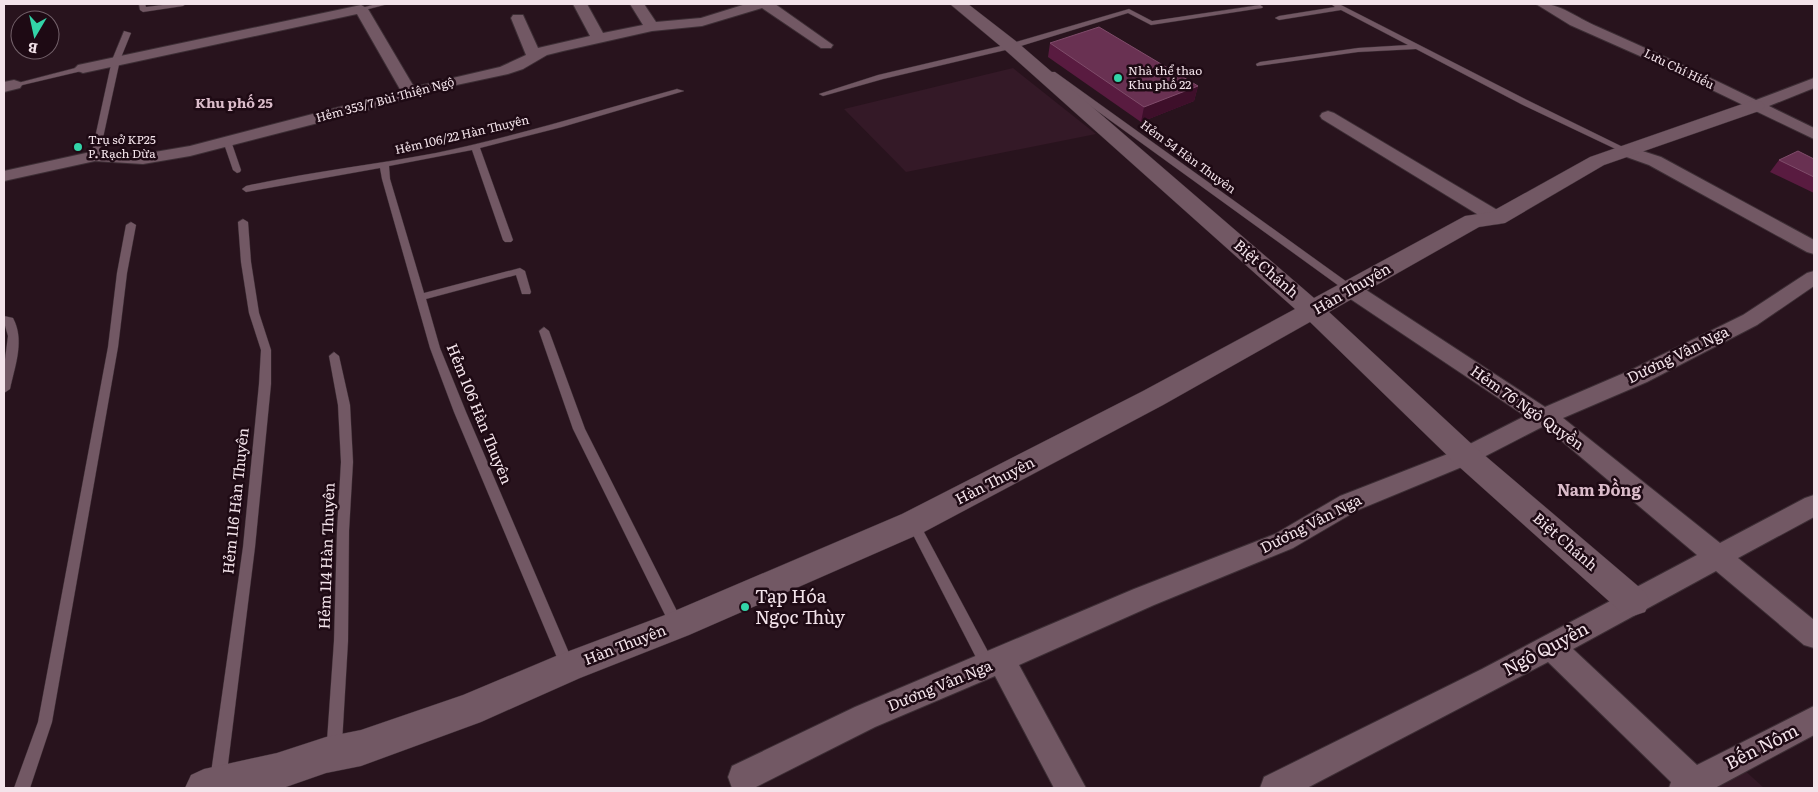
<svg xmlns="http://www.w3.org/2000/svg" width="1818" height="792" viewBox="0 0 1818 792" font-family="Literata,serif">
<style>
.built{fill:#341927}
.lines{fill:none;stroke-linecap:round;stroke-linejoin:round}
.service-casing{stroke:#3d2e35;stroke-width:1}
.minor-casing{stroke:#3d2e35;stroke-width:2}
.tertiary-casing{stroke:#3d2e35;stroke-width:1}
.service{fill:#725864;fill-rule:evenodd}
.minor{fill:#725864;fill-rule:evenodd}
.tertiary{fill:#725864;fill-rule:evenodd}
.wall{fill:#591b40}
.shaded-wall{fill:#3e0f2a}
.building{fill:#693152;stroke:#7f4c6a}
.poi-dot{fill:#33d4a8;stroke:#1e0a14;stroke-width:2}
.labels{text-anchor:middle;stroke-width:5;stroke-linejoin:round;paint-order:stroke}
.far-street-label{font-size:12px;fill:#f3e3ea;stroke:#1e0a14}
.far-poi-label{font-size:12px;fill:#f3e3ea;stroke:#1e0a14;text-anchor:start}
.far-neighbourhood-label{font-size:14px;font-weight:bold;fill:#dbbcca;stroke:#1e0a14}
.street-label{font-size:15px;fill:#f3e3ea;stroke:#1e0a14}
.neighbourhood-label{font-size:16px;font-weight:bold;fill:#dbbcca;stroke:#1e0a14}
.near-poi-label{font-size:18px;fill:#f3e3ea;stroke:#1e0a14;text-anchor:start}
.near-street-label{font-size:18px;fill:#f3e3ea;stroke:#1e0a14}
</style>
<rect width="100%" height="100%" fill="#28131d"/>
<g class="built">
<path d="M1013,68L1096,134L906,172L844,109Z"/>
<path d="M1742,768L1764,788H1706Z"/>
</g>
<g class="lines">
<defs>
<g id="service">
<path d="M139,4H145L146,7L171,4H186L183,6L143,12L140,10Z"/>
<path d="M376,4H388L361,11L358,9Z"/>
<path d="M1331,4H1339L1527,100L1631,151L1627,154L1624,153L1521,104L1416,49L1358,52L1257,66L1256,64L1260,62L1358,48L1408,45L1341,10L1279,20L1275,18L1279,16L1335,7Z"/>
<path d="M1260,5L1263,7L1262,8L1151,25L1128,13L1014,48L883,79L823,96L819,94L878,75L1009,44L1129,9L1152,21Z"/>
<path d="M124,31L131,33L120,60L99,156L95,159L91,156L112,60Z"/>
<path d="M83,66H86V70L14,87L10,85Z"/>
<path d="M1049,72H1055L1354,287L1355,289L1354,291H1346L1049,76Z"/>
<path d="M677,89L684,91L562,127L480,148L513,240L511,242H505L503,240L472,150L389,166L390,179L424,293L520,268L525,271L531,292L530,294H522L516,275L426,299L440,348L466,412L575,667L573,672L568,673L563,672L561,667L454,412L430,348L382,179L380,168L246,192L242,189L246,186C309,172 373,165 436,153C517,136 597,111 677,89Z"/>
<path d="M227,138L231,141L241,170L240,172L237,173L233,170L223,141Z"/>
<path d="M243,219L248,222L251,262L259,313L271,350V384L255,547L226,780L223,785L218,788L213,785L210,780L243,547L259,384L261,350L249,313L241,262L238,222Z"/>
<path d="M131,222L136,225L127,273L118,347L52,722L30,788H14L38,722L108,347L117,273L126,225Z"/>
<path d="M4,316L13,318C25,340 15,366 10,389L4,393V367L8,336L4,322Z"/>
<path d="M544,327L549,331L585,429L682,621L684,625L682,629L677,631L672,629L573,429L539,331Z"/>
<path d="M334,352L339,356L350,405L353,462L349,531L348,641L342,743L335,754L330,756L325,754L322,749L327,741L334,641L337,531L341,462L338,405L329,356Z"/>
<path d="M913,518L917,519L993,661L995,666L993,671L988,672L983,671L907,523L909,519Z"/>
</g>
<g id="minor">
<path d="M573,4H587L603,33L643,25L630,4H644L656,22L701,18L746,4H775L833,45L831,48H821L762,8L702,26L652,31L563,51L547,55L523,69L508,74L447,87L353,114L190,156L143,164L95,161L4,181V171L95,151L143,154L190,146L401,91L357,14L83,73L78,71L75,68L78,65L361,5L368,9L414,87L500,67L526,55L511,18L513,15H523L538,48L590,36Z"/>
<path d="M1536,4C1559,2 1575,17 1596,26C1650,50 1703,74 1756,100L1814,78V88L1769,106L1814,128V139L1658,64L1570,25Z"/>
<path d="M14,80L20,82L22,85L20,88L4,92V82Z"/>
<path d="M1328,111L1334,113L1504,214L1506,218L1504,222L1497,224L1490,222L1322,119L1320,116L1322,113Z"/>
<path d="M1627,146L1661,157L1814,240V254L1807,252L1649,165L1621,155L1618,151L1621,147Z"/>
<path d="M1814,271V286L1757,325L1647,382L1563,418L1720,543L1805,498L1814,495V517L1738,558L1814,620V648L1804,645L1716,571L1573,649L1697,765L1814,706V735L1715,788H1669L1671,782L1548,662L1307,788H1260L1264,777L1482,669L1697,555L1557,437L1542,427L1474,462L1358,510L1293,548L1154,605L1019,665L1086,788H1054L995,676L875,727L754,788H732L728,777L732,766L855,707L1134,589L1275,534L1340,496L1458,450L1525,416L1343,294L1340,289L1343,284L1350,283L1357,284L1545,407L1631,370L1743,315L1807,273Z"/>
</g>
<path id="tertiary" d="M950,4H968L1017,42L1314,298L1465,216L1491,212L1590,157L1748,102L1755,100L1762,102L1765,106L1762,110L1604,165L1505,223L1479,227L1329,312L1476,448L1645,592L1650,602L1645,612L1633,616L1621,612L1456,464L1310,322L1163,405L924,532L689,635L580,678L481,722L361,766L326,773L283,788H185L191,775L204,769L277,753L326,737L361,730L463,695L556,656L665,615L902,514L1143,391L1295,309L1005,50Z"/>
</defs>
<use href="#service" class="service-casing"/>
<use href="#minor" class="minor-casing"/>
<use href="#tertiary" class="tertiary-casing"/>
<use href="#service" class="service"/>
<use href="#minor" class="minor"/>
<use href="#tertiary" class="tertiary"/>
</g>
<g class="wall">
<path d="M1050,43L1198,86L1194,101L1141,122L1048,57Z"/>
<path d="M1814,159V193L1770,172L1779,160Z"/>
</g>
<path class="shaded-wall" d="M1198,86L1194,101L1141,122L1144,107Z"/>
<g class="building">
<path d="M1099,27L1198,86L1144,107L1050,43Z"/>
<path d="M1798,151L1814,159V177L1779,160Z"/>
</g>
<g class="poi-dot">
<circle cx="1118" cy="78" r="5"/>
<circle cx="78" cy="147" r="5"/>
<circle cx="745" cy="607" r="5"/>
</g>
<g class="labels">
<g class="far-street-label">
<text transform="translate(1679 69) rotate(26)" y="4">Lưu Chí Hiếu</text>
<text transform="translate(385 100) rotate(-15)" y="4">Hẻm 353/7 Bùi Thiện Ngộ</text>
<text transform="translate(462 135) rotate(-13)" y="4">Hẻm 106/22 Hàn Thuyên</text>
<text transform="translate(1188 157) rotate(36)" y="4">Hẻm 54 Hàn Thuyên</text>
</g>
<g class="far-poi-label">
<text x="1128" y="75">Nhà thể thao<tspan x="1128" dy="14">Khu phố 22</tspan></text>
<text x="88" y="144">Trụ sở KP25<tspan x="88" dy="14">P. Rạch Dừa</tspan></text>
</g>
<g class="far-neighbourhood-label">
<text x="234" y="108">Khu phố 25</text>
</g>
<g class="street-label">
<text transform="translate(1266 269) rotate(41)" y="5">Biệt Chánh</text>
<text transform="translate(1352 289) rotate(-30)" y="5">Hàn Thuyên</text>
<text transform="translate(1678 355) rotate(-26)" y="5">Dương Vân Nga</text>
<text transform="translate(1527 408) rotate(35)" y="5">Hẻm 76 Ngô Quyền</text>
<text transform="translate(479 414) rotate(68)" y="5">Hẻm 106 Hàn Thuyên</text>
<text transform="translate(995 481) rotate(-27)" y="5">Hàn Thuyên</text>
<text transform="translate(236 501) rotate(-84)" y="5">Hẻm 116 Hàn Thuyên</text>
<text transform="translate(1311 524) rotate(-27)" y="5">Dương Vân Nga</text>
<text transform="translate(1565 542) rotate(41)" y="5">Biệt Chánh</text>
<text transform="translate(327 556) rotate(-88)" y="5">Hẻm 114 Hàn Thuyên</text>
<text transform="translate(625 645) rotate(-21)" y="5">Hàn Thuyên</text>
<text transform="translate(940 686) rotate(-22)" y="5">Dương Vân Nga</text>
</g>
<g class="neighbourhood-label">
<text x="1599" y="496">Nam Đồng</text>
</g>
<g class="near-poi-label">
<text x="755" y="603">Tạp Hóa<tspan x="755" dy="21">Ngọc Thùy</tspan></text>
</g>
<g class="near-street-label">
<text transform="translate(1546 649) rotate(-28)" y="6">Ngô Quyền</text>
<text transform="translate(1762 747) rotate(-27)" y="6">Bến Nôm</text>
</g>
</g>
<rect width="1818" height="792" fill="none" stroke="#f3e3ea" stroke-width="10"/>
<g transform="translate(35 35) rotate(189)"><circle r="24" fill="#1e0a14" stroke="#73616a"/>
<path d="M0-4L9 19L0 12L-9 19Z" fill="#33d4a8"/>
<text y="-8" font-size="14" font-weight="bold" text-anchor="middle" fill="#f3e3ea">B</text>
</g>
</svg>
